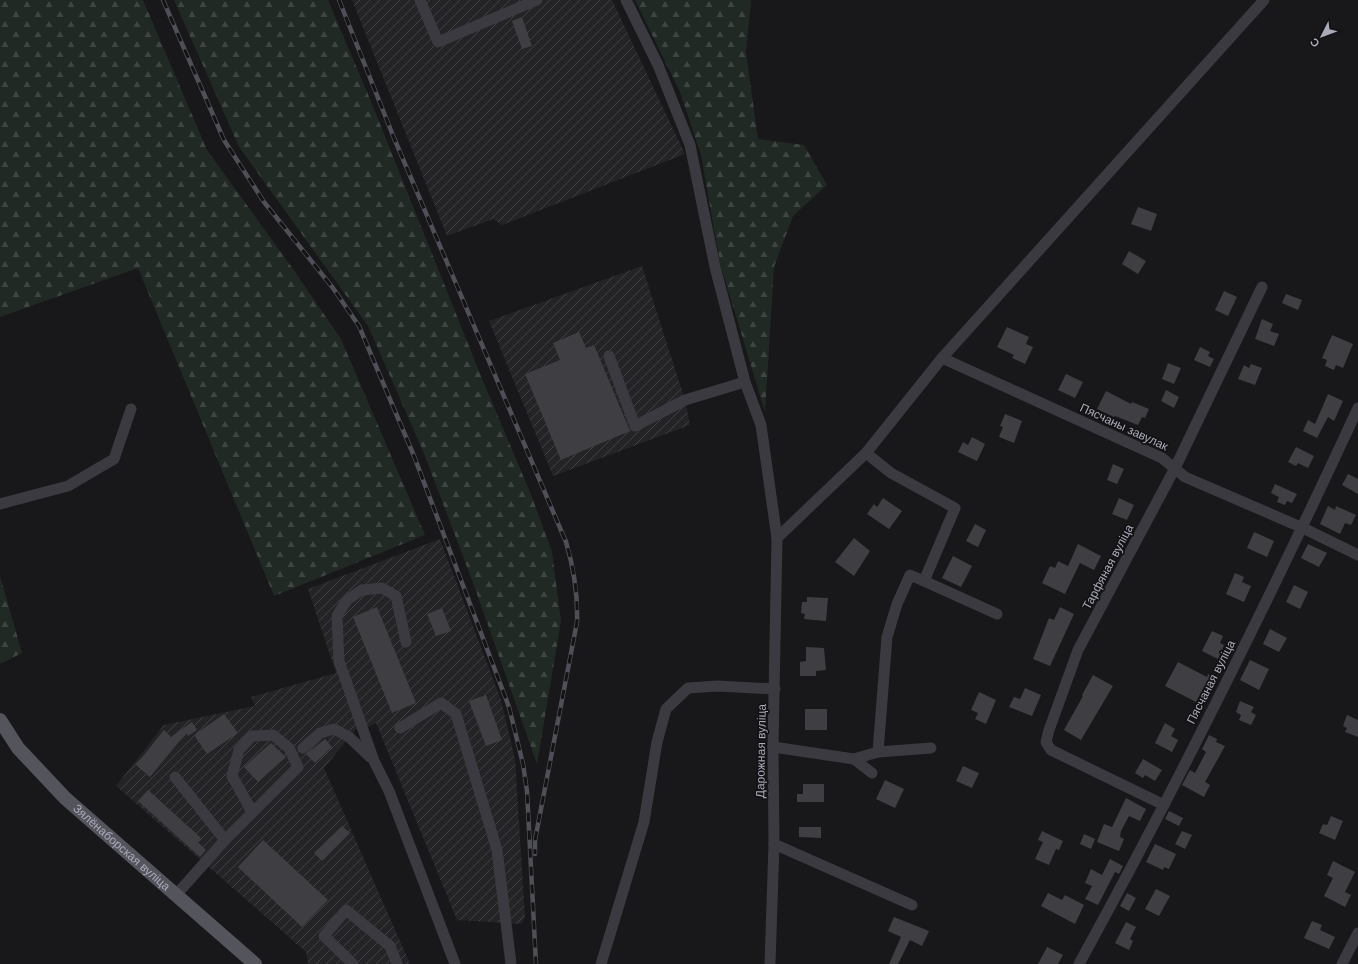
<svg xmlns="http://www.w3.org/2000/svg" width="1358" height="964" viewBox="0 0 1358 964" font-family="Helvetica,sans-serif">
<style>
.industrial{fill:url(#industrial-furrows)}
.forest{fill:url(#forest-firs)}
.building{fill:#3f3f43}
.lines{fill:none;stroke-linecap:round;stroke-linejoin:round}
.minor{stroke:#3a3a40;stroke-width:11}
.major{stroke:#54545d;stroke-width:14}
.rail-casing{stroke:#4f5057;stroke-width:4.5}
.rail{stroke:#131214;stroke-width:3;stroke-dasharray:9;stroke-linecap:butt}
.labels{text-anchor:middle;stroke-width:3.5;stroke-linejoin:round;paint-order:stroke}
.street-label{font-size:12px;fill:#a9abb9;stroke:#131214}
</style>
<defs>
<pattern id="industrial-furrows" width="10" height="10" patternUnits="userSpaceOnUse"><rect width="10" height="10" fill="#242326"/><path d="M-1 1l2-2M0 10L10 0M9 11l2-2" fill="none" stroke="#414043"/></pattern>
<pattern id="forest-firs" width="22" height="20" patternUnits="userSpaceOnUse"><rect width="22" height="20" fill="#212924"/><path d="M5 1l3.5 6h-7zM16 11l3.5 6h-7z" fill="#3e4542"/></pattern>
</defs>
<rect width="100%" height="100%" fill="#181719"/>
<g class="industrial">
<path d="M352,0H612L685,154L502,225L493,219L447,236Z"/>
<path d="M642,266L685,400L690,425L553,476L489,321Z"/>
<path d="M440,539L501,700L515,759L525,917L521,924L457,920L376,723L362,730L356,729L324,768L410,964H308L306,952L116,786L164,725L255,706L251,697L336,673L308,589Z"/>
</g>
<g class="forest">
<path d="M0,0H143L207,150L293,269L341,339L425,535L274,596L138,268L0,317Z"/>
<path d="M174,0H328L370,99L481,376L532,497L552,552L561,621L537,764L472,580L423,451L368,326L239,147Z"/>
<path d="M635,0H751L746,52L758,139L804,145L827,185L793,216L774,267L765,412L720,263L701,155L680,92Z"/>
<path d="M0,576L22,653L0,664Z"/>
</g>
<g class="building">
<path d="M522,17L532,46L522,49L512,21Z"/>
<path d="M1138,207L1157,214L1151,231L1131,224Z"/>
<path d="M1129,251L1146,261L1138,274L1122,264Z"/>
<path d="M1224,291L1237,297L1228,316L1215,310Z"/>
<path d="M1286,294L1302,300L1298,310L1282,303Z"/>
<path d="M1262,319L1273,324L1270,331L1279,334L1274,346L1255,339Z"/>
<path d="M1007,327L1029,337L1026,344L1033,347L1025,364L1012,358L1014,355L997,347Z"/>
<path d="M579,332L586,348L594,345L630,431L561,460L525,374L560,360L553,343Z"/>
<path d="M1332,335L1353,344L1343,368L1336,365L1334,370L1325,366L1327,360L1322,358Z"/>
<path d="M1200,347L1210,352L1208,356L1214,359L1210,367L1194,360Z"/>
<path d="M1168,363L1181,368L1174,384L1162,379Z"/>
<path d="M1251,364L1262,368L1255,385L1238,379L1244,365L1249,368Z"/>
<path d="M1066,374L1083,382L1075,398L1058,390Z"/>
<path d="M1166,390L1179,397L1174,408L1161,401Z"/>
<path d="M1106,391L1131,404L1132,402L1149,409L1145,418L1142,417L1138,425L1115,416L1114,417L1097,409Z"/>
<path d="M1328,394L1343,401L1334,421L1328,417L1317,438L1303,431L1308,420L1315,424Z"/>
<path d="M1005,414L1022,421L1014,443L999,437L1003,427L1000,426Z"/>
<path d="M972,437L985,444L977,461L958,452L963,442L968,445Z"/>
<path d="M1296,447L1314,456L1308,468L1298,463L1296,466L1288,462Z"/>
<path d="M1113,464L1124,469L1117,484L1107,480Z"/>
<path d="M1348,474L1358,479V494L1342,485Z"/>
<path d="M1275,484L1297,494L1292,503L1287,501L1285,505L1277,502L1279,497L1271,493Z"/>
<path d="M883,498L902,511L889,529L867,514L874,504L877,507Z"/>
<path d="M1119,498L1134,505L1127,520L1112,514Z"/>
<path d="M1328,506L1335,510L1336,506L1356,515L1351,525L1345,523L1340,534L1320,524Z"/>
<path d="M975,524L986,530L978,547L966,541Z"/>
<path d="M1254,532L1274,541L1267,557L1247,548Z"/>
<path d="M854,538L870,551L854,576L835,562Z"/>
<path d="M1078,544L1101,556L1094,570L1080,563L1065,594L1042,583L1050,566L1055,568L1058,561L1068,566Z"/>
<path d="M1308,544L1327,553L1319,567L1301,558Z"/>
<path d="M953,556L972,566L961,587L942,578Z"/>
<path d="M1235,573L1244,577L1242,582L1251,586L1244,602L1226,594Z"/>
<path d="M1294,585L1308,592L1300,609L1286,602Z"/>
<path d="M807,597L828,598L826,621L804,619L805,614L801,613L802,602H807Z"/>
<path d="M377,607L416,703L392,713L353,617Z"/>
<path d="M1060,607L1074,614L1050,666L1033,659L1049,618L1054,620Z"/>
<path d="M442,608L451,631L436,636L427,614Z"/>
<path d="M1270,629L1287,638L1279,652L1263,644Z"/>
<path d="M1212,631L1223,636L1220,643L1224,645L1218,659L1202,651Z"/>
<path d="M806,647L824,648L826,670L816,671V676H800V662L806,661Z"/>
<path d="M1250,660L1269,669L1259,690L1240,680Z"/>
<path d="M1178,662L1207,677L1208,674L1217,679L1211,691L1204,687L1196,702L1165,686Z"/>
<path d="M1093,675L1113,686L1081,740L1064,730L1083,696L1082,695Z"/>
<path d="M1025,688L1041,695L1032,716L1009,707L1014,697L1020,699Z"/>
<path d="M979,692L996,700L986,724L975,719L978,713L971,710Z"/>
<path d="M486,695L502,740L486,746L469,701Z"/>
<path d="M1240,701L1254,707L1251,712L1256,715L1251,725L1239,720L1241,715L1236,712Z"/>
<rect x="805" y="709" width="22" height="21"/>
<path d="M224,714L238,733L207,754L194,735Z"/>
<path d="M1347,715L1358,720V737L1345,732L1347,728L1343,726Z"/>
<path d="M192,722L197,730L188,736L186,733L150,777L136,765L164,730L171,737Z"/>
<path d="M1165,723L1175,729L1171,736L1178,740L1172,752L1155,743Z"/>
<path d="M1209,735L1217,739L1216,742L1225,746L1205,782L1210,785L1204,797L1182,785L1190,770L1195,773L1206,752L1202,749Z"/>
<path d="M325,739L332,747L315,763L306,754Z"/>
<path d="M271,743L286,757L258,782L244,767Z"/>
<path d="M1143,759L1162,770L1155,781L1145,775L1143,778L1135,773Z"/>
<path d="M963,766L979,773L972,788L956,781Z"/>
<path d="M885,780L904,789L895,808L876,799Z"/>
<path d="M803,784H824V802H797V794H803Z"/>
<path d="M148,790L201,838L198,842L206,850L200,857L138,801Z"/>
<path d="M1126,798L1146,809L1140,821L1129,816L1121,831L1120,837L1124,839L1119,851L1097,842L1104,824L1112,827Z"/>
<path d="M1169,811L1183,818L1179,826L1165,819Z"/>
<path d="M1331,816L1343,821L1335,840L1319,833L1323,824L1327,825Z"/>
<path d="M342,826L350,833L322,861L314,853Z"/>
<path d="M799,827H821V838L799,837Z"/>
<path d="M1042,831L1063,841L1059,850L1056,849L1049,865L1035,859L1043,842L1038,840Z"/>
<path d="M1182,831L1192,835L1185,849L1175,844Z"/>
<path d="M1084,834L1095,839L1091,849L1080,844Z"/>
<path d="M263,840L328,900L302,927L238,867Z"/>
<path d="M1155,844L1176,854L1169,869L1164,867L1163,870L1146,862Z"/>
<path d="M1110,859L1123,866L1119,874L1115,872L1098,905L1085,899L1092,886L1085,883L1091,869L1102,875Z"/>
<path d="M1333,861L1355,872L1345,892L1351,895L1345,907L1324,896L1333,878L1327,875Z"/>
<path d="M1156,889L1170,896L1159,916L1145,909Z"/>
<path d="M1048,893L1062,900L1065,895L1084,905L1075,924L1041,906Z"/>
<path d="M1127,893L1136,898L1129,911L1120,906Z"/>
<path d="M894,917L929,931L922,946L910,940L898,964H889L901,937L888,931Z"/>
<path d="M1312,921L1322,925L1320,930L1335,937L1329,949L1304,938Z"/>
<path d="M1126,922L1136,927L1130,939L1133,941L1129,950L1115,943Z"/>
<path d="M1047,947L1063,955L1058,964H1038Z"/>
</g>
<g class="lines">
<g class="minor">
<path d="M420,0L438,42L537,0"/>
<path d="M626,0L658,65L690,145L715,267L745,382L761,425L777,538L773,747L774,844L770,964"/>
<path d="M609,356L635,426L685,400L745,382"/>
<path d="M942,358L1162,458L1185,477L1303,528L1358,555"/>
<path d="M866,453L891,473L955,508L924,581L910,575L897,604L887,637L878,752"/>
<path d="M0,504L68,486L114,459L131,409"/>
<path d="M777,538L866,453L942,358L1264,0"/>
<path d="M924,581L997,614"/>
<path d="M406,642L396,596L382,588L362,590L347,600L337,616L339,661L374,761L389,791L455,964"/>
<path d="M400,728L441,703L456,714L497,850L511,964"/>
<path d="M773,747L854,759L878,752L931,748"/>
<path d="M303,748L320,733L334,729L349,737L370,757"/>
<path d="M854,759L872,773"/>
<path d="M175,777L225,840"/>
<path d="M1164,805L1051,750L1046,742L1049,730L1078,650L1175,468L1262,287"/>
<path d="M774,844L912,905"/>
<path d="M176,895L225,840L298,767L289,748L273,735L252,736L239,750L232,776L249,806L251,814"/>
<path d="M353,964L324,936L346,910L390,946L397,964"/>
<path d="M601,964L644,822L657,742L666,709L688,688L717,686L775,689"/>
<path d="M1079,964C1179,782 1271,596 1358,408"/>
<path d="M1342,964L1358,933"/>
</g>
<path class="major" id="s1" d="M0,720L18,748L65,798L255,964"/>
<defs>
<g id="rail">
<path d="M163,0L224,140L264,202L333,288L359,326L414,456L509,707L523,764L527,791L536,964"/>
<path d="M339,0L394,138L566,542C574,569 578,594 577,622L535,840V854"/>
</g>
</defs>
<use href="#rail" class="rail-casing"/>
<use href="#rail" class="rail"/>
</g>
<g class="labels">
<g class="street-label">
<text transform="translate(1124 427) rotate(25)" y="4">Пясчаны завулак</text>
<text transform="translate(1108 567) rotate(-62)" y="4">Тарфяная вуліца</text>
<text transform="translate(1211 682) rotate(-63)" y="4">Пясчаная вуліца</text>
<text transform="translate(761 751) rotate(-89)" y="4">Дарожная вуліца</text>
<text dy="4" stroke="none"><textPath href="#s1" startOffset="177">Зялёнаборская вуліца</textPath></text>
</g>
</g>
<g transform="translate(1322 36) rotate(228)" stroke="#131214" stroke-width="3" paint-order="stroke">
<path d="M0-3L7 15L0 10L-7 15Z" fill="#a9abb9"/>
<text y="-6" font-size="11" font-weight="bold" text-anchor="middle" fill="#a9abb9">С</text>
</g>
</svg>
